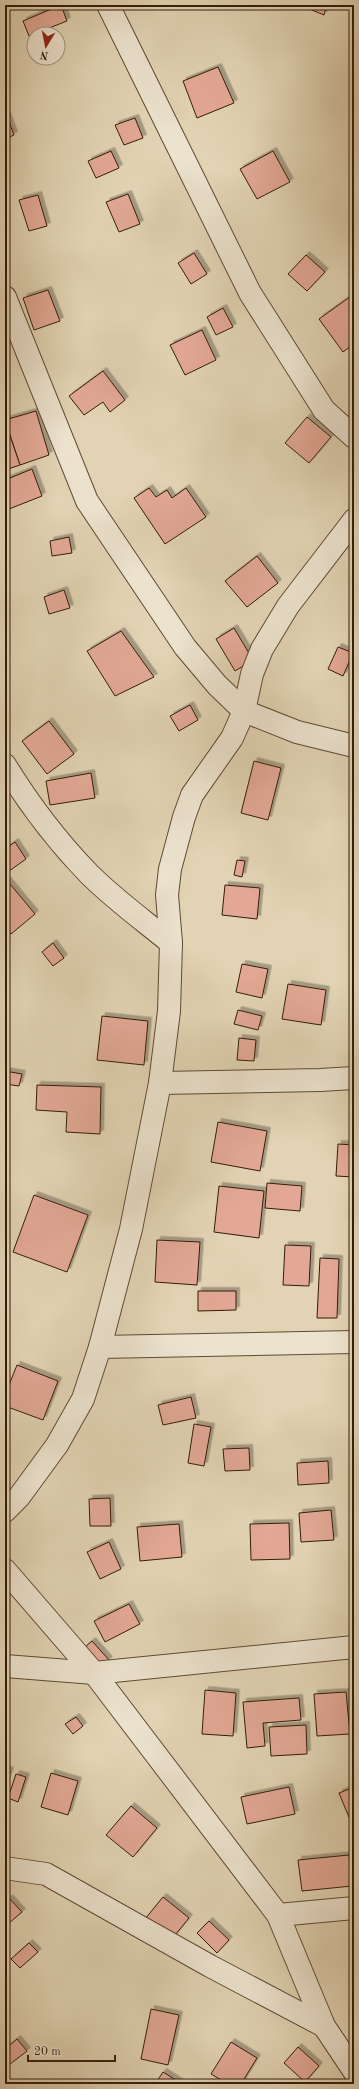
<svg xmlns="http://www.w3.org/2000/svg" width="359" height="2089" viewBox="0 0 359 2089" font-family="'Old Standard TT',serif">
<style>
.building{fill:#e2a895;stroke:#341c0a;filter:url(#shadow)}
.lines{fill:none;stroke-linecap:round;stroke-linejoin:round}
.street-casing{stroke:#5f4a34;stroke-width:24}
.street{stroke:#ece2ce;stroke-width:22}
</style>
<defs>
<filter id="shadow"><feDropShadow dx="3.5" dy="-3.5" stdDeviation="0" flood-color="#0004"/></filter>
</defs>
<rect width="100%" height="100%" fill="#e1d3b3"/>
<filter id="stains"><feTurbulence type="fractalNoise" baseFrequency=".005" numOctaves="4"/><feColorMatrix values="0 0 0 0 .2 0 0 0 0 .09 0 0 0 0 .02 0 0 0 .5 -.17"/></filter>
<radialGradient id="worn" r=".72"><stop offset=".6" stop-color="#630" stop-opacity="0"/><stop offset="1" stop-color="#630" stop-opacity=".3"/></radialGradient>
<g class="building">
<path d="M61,5L67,21L29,36L23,21Z"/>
<path d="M300,5H327L324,15Z"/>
<path d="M218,67L234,103L197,118L183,81Z"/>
<path d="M5,111L14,135L5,139Z"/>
<path d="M135,118L143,138L124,145L115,125Z"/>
<path d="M111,151L119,168L96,178L88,161Z"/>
<path d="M273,151L290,182L257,199L240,169Z"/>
<path d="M128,194L140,224L119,232L106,202Z"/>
<path d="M38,195L47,226L29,231L19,200Z"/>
<path d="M194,253L207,274L191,284L178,263Z"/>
<path d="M306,255L325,272L307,291L288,274Z"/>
<path d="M48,290L60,321L34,330L23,298Z"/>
<path d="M354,294V344L343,352L319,319Z"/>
<path d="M223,308L233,327L216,335L207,317Z"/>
<path d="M202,330L216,360L185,375L170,345Z"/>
<path d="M103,371L125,400L110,412L103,402L84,415L69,396Z"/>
<path d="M36,411L49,455L20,465L5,420Z"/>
<path d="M307,417L331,437L309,463L285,443Z"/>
<path d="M8,430L20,465L5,470V431Z"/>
<path d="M32,469L42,496L9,509L5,498V480Z"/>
<path d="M149,488L156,497L167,490L172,498L186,488L206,517L165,544L134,498Z"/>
<path d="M69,537L72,553L52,556L50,541Z"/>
<path d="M257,556L278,583L247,607L225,581Z"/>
<path d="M64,590L70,608L49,614L44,597Z"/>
<path d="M234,628L253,660L235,671L216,639Z"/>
<path d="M121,631L154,677L115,696L87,651Z"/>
<path d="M338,647L353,653L343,676L328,669Z"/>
<path d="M190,705L198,720L179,731L170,716Z"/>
<path d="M49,721L74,754L47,774L22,741Z"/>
<path d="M254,761L281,768L268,820L241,813Z"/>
<path d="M91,773L95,798L50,805L46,781Z"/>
<path d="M15,842L26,859L5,874V849Z"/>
<path d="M237,860L245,861L242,877L234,875Z"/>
<path d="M5,878L35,914L11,934L5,927Z"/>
<path d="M225,885L260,888L257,919L222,915Z"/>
<path d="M53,943L64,958L53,966L42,952Z"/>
<path d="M242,964L268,969L262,998L236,992Z"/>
<path d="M288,984L326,990L321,1025L282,1019Z"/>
<path d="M238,1010L262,1016L258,1030L234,1024Z"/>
<path d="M102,1016L148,1021L144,1065L97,1060Z"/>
<path d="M239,1038L256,1040L254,1061L237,1060Z"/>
<path d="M5,1071L22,1074L19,1086L5,1084Z"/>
<path d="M37,1085L101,1087L100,1134L66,1132L67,1112L36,1110Z"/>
<path d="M218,1122L267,1131L260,1171L211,1162Z"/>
<path d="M338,1144L354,1145V1177L336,1176Z"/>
<path d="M267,1183L302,1186L300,1211L265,1208Z"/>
<path d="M219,1186L264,1191L259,1238L214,1232Z"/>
<path d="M34,1195L88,1215L67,1272L13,1252Z"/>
<path d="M157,1240L200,1242L197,1285L155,1282Z"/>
<path d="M285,1245L311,1246L309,1286L283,1285Z"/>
<path d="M320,1258L339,1259L337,1318H317Z"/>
<path d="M198,1291H236V1310L198,1311Z"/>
<path d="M17,1365L58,1381L43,1420L5,1406V1395Z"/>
<path d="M191,1397L196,1418L163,1425L158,1405Z"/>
<path d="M194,1424L211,1427L204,1466L188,1463Z"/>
<path d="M249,1448L250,1470L225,1471L223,1449Z"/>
<path d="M328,1461L329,1483L298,1485L297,1463Z"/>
<path d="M110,1498L111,1526H90L89,1499Z"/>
<path d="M331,1510L334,1540L301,1542L299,1513Z"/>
<path d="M289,1523L290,1559L251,1560L250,1524Z"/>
<path d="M179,1524L182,1557L140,1561L137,1527Z"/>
<path d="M109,1542L121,1569L100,1579L87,1552Z"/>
<path d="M129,1604L140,1624L105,1642L94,1621Z"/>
<path d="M92,1641L109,1660L101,1666L84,1648Z"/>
<path d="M205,1690L236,1693L233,1736L202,1734Z"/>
<path d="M346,1692L350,1734L317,1736L314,1694Z"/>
<path d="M299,1698L301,1720L263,1723L265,1746L247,1748L243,1702Z"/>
<path d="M76,1717L83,1726L73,1734L65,1724Z"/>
<path d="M306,1725L307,1754L271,1756L269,1727Z"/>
<path d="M5,1769L10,1771L5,1785Z"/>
<path d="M51,1773L78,1781L68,1815L41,1807Z"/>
<path d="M16,1774L26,1777L18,1802L8,1798Z"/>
<path d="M289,1787L295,1814L247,1824L241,1797Z"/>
<path d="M354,1787V1826L353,1827L339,1793Z"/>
<path d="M131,1806L157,1828L133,1857L106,1835Z"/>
<path d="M349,1855L352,1886L302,1891L298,1860Z"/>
<path d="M163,1897L189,1918L171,1940L145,1919Z"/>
<path d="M9,1898L22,1912L8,1924L5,1920V1902Z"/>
<path d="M209,1921L229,1940L217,1953L197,1933Z"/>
<path d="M29,1943L38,1952L20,1968L11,1959Z"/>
<path d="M151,2009L179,2015L168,2065L141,2059Z"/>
<path d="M17,2039L27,2051L9,2065L5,2059V2049Z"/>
<path d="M231,2042L257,2058L241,2084H228L211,2074Z"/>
<path d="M298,2047L319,2066L305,2082L284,2063Z"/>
<path d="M163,2072L182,2084H155Z"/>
</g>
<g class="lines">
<defs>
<g id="street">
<path d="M108,5L250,293L324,410L354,437"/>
<path d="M5,297L87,501L185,647L217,685L244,711L297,732L354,746"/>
<path d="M5,765C29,804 57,841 89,874C114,899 143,920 171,943"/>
<path d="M160,1083L320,1080L354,1078"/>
<path d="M100,1347L354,1342"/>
<path d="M5,1511L19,1497L57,1445L83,1399L100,1347L131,1229L160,1083L169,1011L171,943L167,895L170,869L184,817L192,795L232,738L244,711L252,674L262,649L288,606L354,520"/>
<path d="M5,1570L94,1673L278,1915L324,2026L354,2071"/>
<path d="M5,1666L94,1673L354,1647"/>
<path d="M5,1868L46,1874L210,1966L324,2026"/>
<path d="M278,1915L354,1908"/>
</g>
</defs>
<use href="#street" class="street-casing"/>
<use href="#street" class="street"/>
</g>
<rect width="359" height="2089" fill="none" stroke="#e1d3b3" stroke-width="20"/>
<rect x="6" y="6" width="347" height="2077" fill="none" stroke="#341c0a" stroke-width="2"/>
<rect x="10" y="10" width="339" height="2069" fill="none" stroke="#341c0a"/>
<g transform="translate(46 46) rotate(190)"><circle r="19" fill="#ece2ce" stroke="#a29380"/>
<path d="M0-3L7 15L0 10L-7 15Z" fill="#8f2418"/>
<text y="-6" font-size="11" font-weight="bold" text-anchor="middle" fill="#341c0a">N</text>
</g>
<path d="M28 2055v6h87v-6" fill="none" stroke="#341c0a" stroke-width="2"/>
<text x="34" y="2055" font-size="12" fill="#341c0a" stroke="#ece2ce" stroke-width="3" paint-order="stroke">20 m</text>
<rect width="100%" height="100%" filter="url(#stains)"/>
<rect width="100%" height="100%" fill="url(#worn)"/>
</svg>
